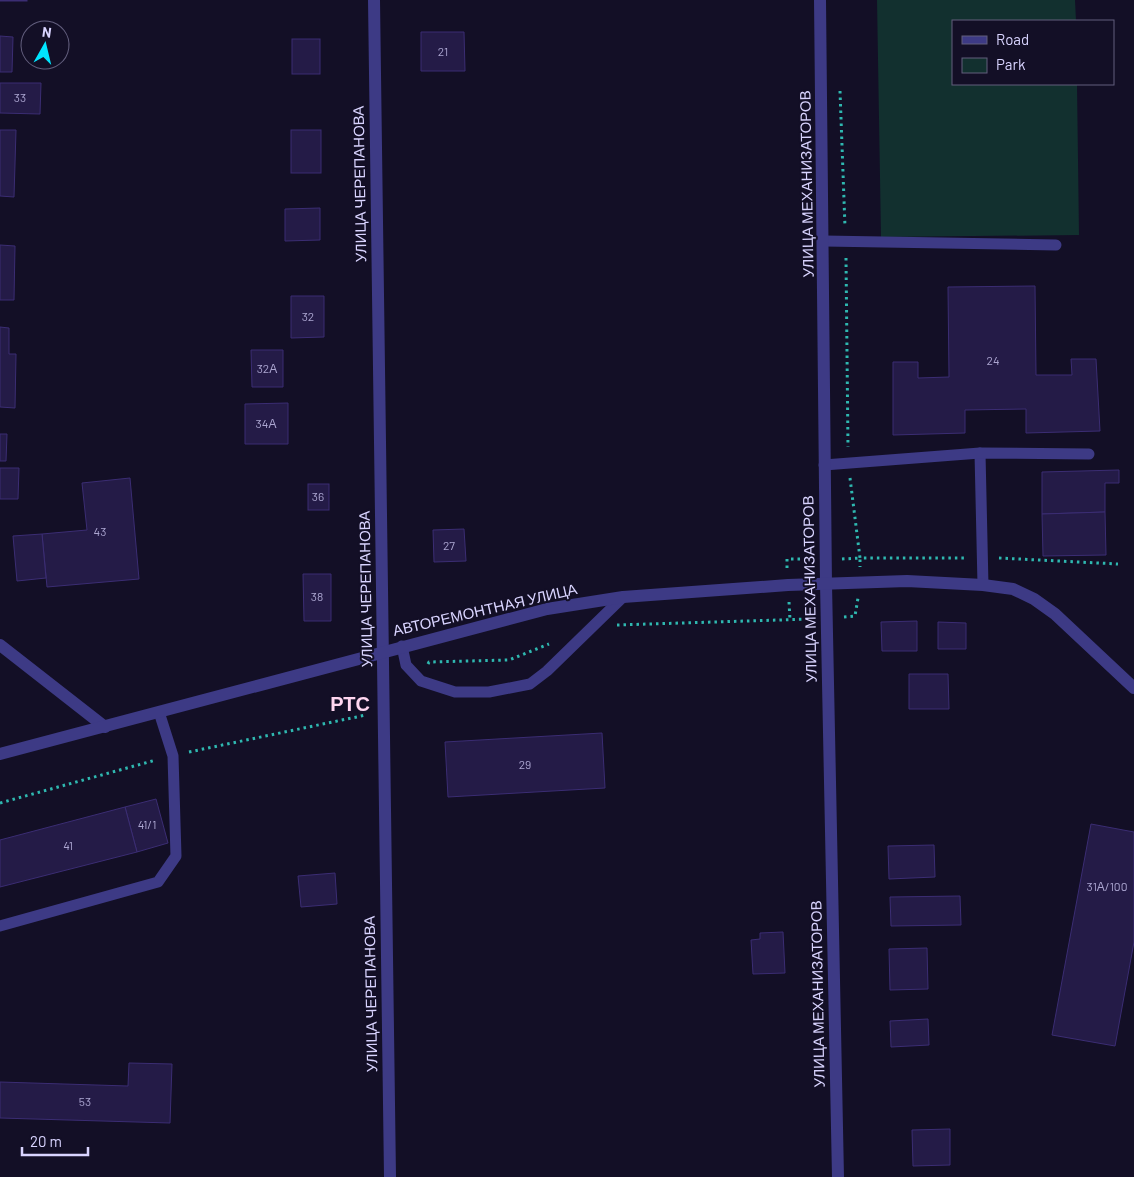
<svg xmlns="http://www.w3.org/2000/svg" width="1134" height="1177" viewBox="0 0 1134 1177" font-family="Barlow,sans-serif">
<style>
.green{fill:#12302f}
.building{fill:#241b47;stroke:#3b2d73}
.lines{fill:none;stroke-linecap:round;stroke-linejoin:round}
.path{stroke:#2fb8b0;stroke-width:3;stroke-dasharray:2.5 4;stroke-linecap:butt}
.service{stroke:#3d3a85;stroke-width:11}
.minor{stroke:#3d3a85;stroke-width:12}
.tertiary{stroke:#3d3a85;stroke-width:12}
.labels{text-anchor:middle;stroke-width:4;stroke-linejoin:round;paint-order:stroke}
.number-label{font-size:12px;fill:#aca6d1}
.street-label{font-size:15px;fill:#d9d4ff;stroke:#130f26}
.district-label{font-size:20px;font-weight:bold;fill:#ffd6f0;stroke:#130f26}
</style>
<rect width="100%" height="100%" fill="#130f26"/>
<path class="green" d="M877,0H1075L1076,21H953V84H1077L1079,235L881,237Z"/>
<g class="building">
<rect x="0" y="0" width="27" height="1"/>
<path d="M421,32H464L465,71H421Z"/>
<path d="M0,36L13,37L12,72H0Z"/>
<rect x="292" y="39" width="28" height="35"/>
<path d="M0,83H41L40,114L0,113Z"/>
<path d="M0,130H16L14,197L0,196Z"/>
<rect x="291" y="130" width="30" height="43"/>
<path d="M320,208V240L285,241V209Z"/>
<path d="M0,245L15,246L14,300H0Z"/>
<path d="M1035,286L1036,375H1072L1071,359H1096L1100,431L1026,433V409L965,410V433L893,435V362H918V378L949,377L948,287Z"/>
<path d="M291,296H324V337L291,338Z"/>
<path d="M0,327L9,328V354H16L15,408L0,407Z"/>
<path d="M251,350H283V387H252Z"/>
<path d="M288,403V444H245V404Z"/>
<path d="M0,434H7L6,461H0Z"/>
<path d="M0,468H19L18,499H0Z"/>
<path d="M1119,470V483H1105V512L1042,514V472Z"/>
<path d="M130,478L139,579L47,587L42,534L87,530L82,483Z"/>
<rect x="308" y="484" width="21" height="26"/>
<path d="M1105,512L1106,555L1043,556L1042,514Z"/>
<path d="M464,529L466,561L434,562L433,530Z"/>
<path d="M42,534L46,578L17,581L13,536Z"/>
<path d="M303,574H331V621H304Z"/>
<path d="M917,621V651H882L881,622Z"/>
<path d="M938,622L966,623V649H938Z"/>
<path d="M909,674H948L949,709H909Z"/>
<path d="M602,733L605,788L448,797L445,742Z"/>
<path d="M156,799L168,843L137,852L125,807Z"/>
<path d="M125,807L137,852L0,887V840Z"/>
<path d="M1091,824L1134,832V942L1115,1046L1052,1035Z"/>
<path d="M934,845L935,877L889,879L888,846Z"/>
<path d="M335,873L337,904L301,907L298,876Z"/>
<path d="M960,896L961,925L891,926L890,897Z"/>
<path d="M783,932L785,973L753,974L751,940L760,939V933Z"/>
<path d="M927,948L928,989L890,990L889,949Z"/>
<path d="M928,1019L929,1045L891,1047L890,1021Z"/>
<path d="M129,1063L172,1064L170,1123L0,1118V1082L128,1086Z"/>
<path d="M950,1129V1165L913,1166L912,1130Z"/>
</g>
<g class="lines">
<g class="path">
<path d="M840,91L845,227"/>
<path d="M846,258L848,447"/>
<path d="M850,478L860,558H967"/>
<path d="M999,558L1118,564"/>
<path d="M842,559L860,558V567"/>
<path d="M787,568V559H808"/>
<path d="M789,602L790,620"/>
<path d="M844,617L855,616L858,598"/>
<path d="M617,625L811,619"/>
<path d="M428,664L429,662L509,660L549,644"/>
<path d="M189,752L366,715"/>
<path d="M0,803L156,760"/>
</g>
<g class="service">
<path d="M824,241L1056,245"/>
<path d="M980,453L983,585"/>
<path d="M824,465L980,453L1089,454"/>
<path d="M402,646L406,665L421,681L455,692H489L530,684L547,671L623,597"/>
<path d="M0,926L158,882L176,856L173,756L159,712"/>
</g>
<g class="minor">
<path d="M374,0L390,1177"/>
<path d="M820,0L826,584L838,1177"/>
<path d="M0,645L105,727"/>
</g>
<path class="tertiary" d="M0,754L547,609L623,597L788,585L907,581L983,585L1013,589L1034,599L1055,614L1134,688"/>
</g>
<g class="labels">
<g class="number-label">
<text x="443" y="56">21</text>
<text x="20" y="102">33</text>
<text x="308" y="321">32</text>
<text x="993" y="365">24</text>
<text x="267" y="373">32А</text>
<text x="266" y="428">34А</text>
<text x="318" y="501">36</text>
<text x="100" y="536">43</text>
<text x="449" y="550">27</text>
<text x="317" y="601">38</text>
<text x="525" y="769">29</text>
<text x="147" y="829">41/1</text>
<text x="68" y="850">41</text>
<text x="1107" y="891">31А/100</text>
<text x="85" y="1106">53</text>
</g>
<g class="street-label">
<text transform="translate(360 184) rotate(-91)" y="5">УЛИЦА ЧЕРЕПАНОВА</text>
<text transform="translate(807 184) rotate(-91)" y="5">УЛИЦА МЕХАНИЗАТОРОВ</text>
<text transform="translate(366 589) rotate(-91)" y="5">УЛИЦА ЧЕРЕПАНОВА</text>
<text transform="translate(810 589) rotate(-91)" y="5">УЛИЦА МЕХАНИЗАТОРОВ</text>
<text transform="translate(485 610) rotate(-13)" y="5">АВТОРЕМОНТНАЯ УЛИЦА</text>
<text transform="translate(371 994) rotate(-91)" y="5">УЛИЦА ЧЕРЕПАНОВА</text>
<text transform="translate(818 994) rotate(-91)" y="5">УЛИЦА МЕХАНИЗАТОРОВ</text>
</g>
<g class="district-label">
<text x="350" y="711">РТС</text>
</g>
</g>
<rect x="952" y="20" width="162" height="65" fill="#130f26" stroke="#625e7d"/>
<rect x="962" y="36" width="25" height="8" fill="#3d3a85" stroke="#625e7d"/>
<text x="996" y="45" font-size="15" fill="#d9d4ff">Road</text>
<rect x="962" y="58" width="25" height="15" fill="#12302f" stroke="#625e7d"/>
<text x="996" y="70" font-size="15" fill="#d9d4ff">Park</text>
<g transform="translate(45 45) rotate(8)"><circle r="24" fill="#130f26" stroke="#625e7d"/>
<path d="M0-4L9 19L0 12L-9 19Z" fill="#00e5ff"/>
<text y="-8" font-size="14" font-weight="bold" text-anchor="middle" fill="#d9d4ff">N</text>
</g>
<path d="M22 1147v8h66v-8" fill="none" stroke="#d9d4ff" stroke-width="2.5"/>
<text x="30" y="1147" font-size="15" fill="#d9d4ff" stroke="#130f26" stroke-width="4" paint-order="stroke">20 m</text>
</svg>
